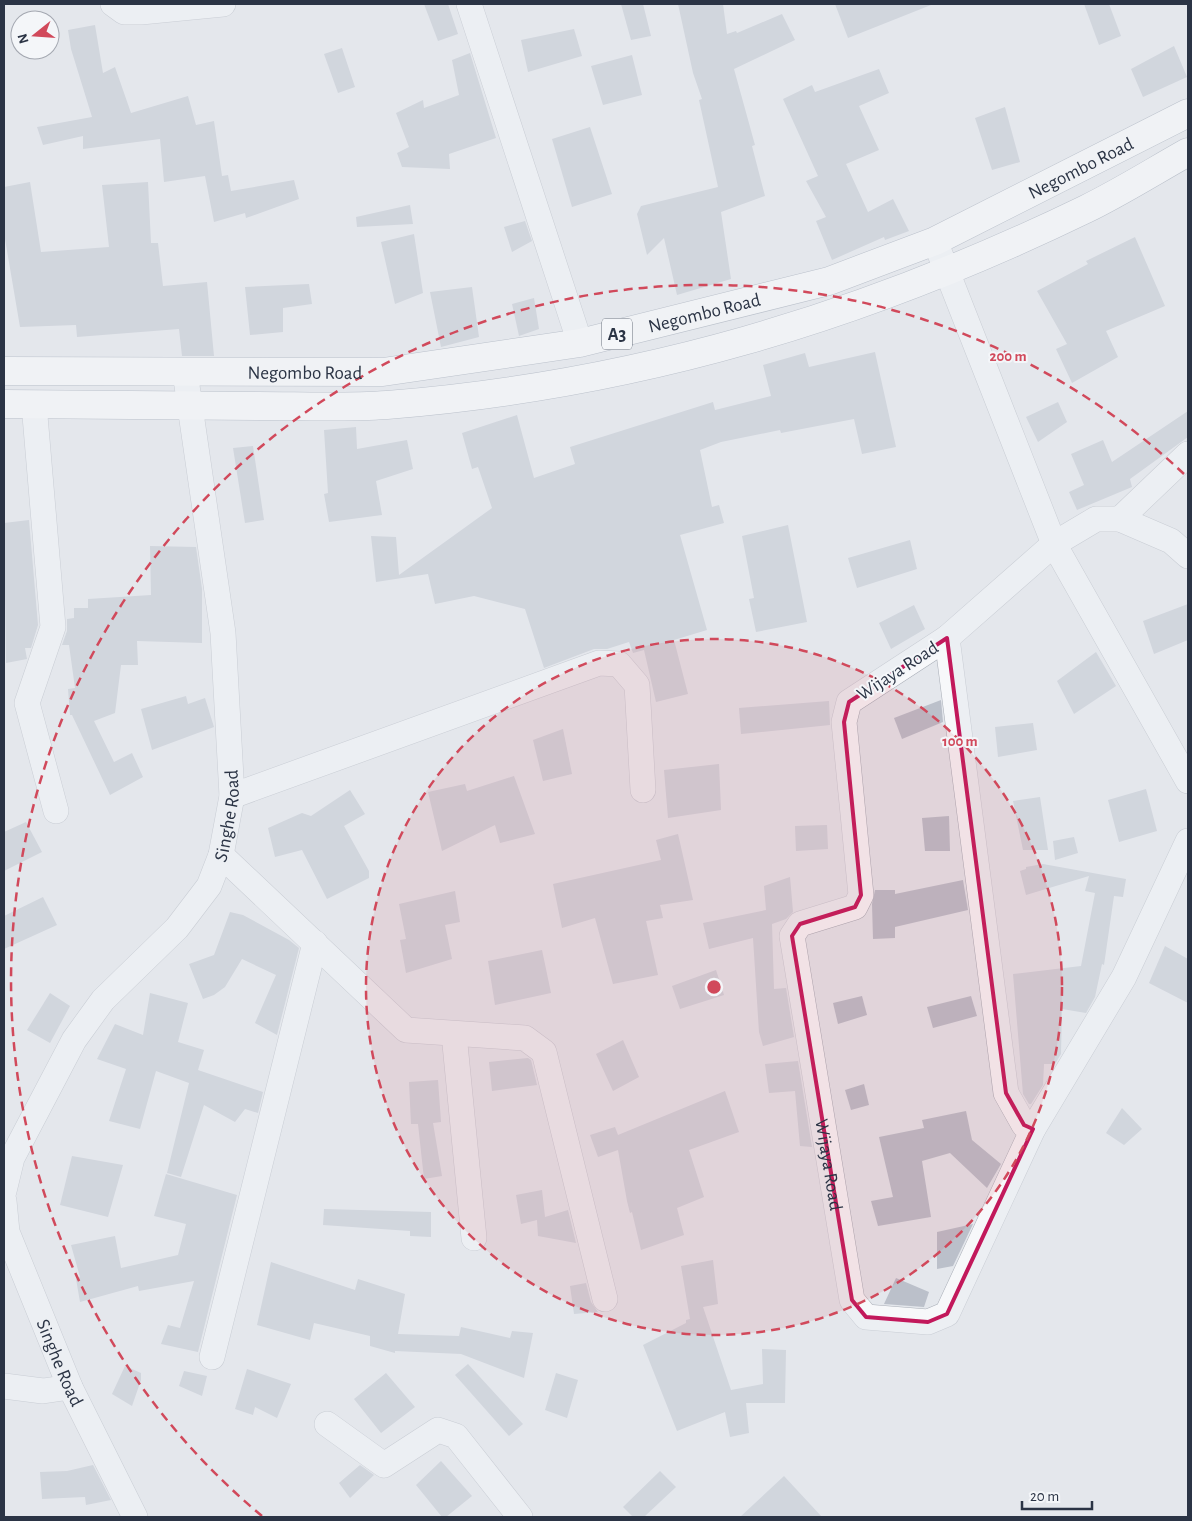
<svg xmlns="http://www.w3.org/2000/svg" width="1192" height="1521" viewBox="0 0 1192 1521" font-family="'Alegreya Sans',sans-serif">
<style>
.building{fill:#bbc0ca}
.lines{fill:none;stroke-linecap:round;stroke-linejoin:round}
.minor-casing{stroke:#a9aeb7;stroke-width:26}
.highway-casing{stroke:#8b94a3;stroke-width:29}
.minor{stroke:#f7f8fa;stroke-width:25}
.highway{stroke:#fff;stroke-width:28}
.marked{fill:none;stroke:#c2185b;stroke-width:4;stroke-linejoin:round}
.ring{fill:none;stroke:#d1495b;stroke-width:2.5;stroke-dasharray:9 6}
.labels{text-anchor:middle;stroke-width:4;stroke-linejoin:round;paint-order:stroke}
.shield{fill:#f4f6f9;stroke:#676e7b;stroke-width:1}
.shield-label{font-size:18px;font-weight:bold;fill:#2b3445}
.street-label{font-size:19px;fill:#2b3445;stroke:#f4f6f9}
.centre{fill:#d1495b;stroke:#f4f6f9;stroke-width:2.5}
.ring-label{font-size:15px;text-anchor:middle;font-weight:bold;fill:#d1495b;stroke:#f4f6f9;stroke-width:4;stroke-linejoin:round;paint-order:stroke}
</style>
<rect width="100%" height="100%" fill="#e4e7ec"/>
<g class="building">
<path d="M424,4H448L458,34L438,41Z"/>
<path d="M621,4H643L651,36L631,40Z"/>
<path d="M678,4H723L727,34L736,31L737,33L782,14L795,40L734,69L755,145L752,146L765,196L721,212L731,279L677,295L664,238L647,255L637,214L641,206L718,187L699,100L702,99L693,73Z"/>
<path d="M835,4H931V5L848,38Z"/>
<path d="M1084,4H1109L1121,36L1099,45Z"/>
<path d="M95,25L103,73L115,67L131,113L188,96L196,125L214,121L222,176L228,175L231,191L294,180L299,199L246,218L245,213L214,222L205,176L164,182L160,139L83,149V136L43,145L37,127L92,117L71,49L68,30Z"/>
<path d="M574,29L582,56L528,72L521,40Z"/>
<path d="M1174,46L1187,77L1143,97L1131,69Z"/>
<path d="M342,48L355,87L338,93L324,54Z"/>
<path d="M470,53L496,138L449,154L450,169L402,167L397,153L409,147L396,113L423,100L424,108L459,95L452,60Z"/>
<path d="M632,55L642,95L603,105L591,66Z"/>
<path d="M879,69L889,93L859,106L879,150L846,164L868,212L893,199L909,231L885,240L884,237L832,260L816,221L826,217L806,181L818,176L783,99L812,85L815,92Z"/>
<path d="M1005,107L1020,162L992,170L975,118Z"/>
<path d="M590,127L612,194L572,207L552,139Z"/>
<path d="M30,182L41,252L109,247L102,185L148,182L151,243H158L163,286L207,282L214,356H182L179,329L77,337L76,325L20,327L4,233V187Z"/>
<path d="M410,205L413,224L357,227L356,217Z"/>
<path d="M525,221L532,241L512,252L504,227Z"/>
<path d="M414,234L423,293L395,304L381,242Z"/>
<path d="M1135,237L1165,306L1106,331L1118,357L1072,383L1056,349L1067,344L1037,291L1088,264L1086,261Z"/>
<path d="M309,284L312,304L283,308V332L250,335L245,287Z"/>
<path d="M472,287L479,337L441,347L430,292Z"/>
<path d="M534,298L539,329L519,336L512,304Z"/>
<path d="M875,352L896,447L862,454L854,419L781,433L780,430L721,442L700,450L712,507L719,505L724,523L680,535L707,630L674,640L688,694L656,702L644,650L633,653L629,642L607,649H594L544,668L525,609L474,596L435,604L428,574L376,582L371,536L396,537L399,575L492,508L478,467L472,469L462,433L517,415L534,478L575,464L570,447L713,402L715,410L771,396L763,365L805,353L809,367Z"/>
<path d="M1058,402L1067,422L1038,442L1026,417Z"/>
<path d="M1188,411V437L1130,479L1132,487L1077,510L1069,492L1084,485L1071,454L1103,440L1112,462Z"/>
<path d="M356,427L357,449L407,440L413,469L376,481L382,515L329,522L324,494L328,493L324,430Z"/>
<path d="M253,446L264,520L245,523L233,448Z"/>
<path d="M29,520L38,625L31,648H25L27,659L6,663L4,523Z"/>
<path d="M788,525L807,622L756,632L749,599L754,598L742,536Z"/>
<path d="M910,540L917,569L857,588L848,558Z"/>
<path d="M150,546L196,547L202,589V643L137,641L138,665H121L115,713L94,721L114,762L132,753L143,777L110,795L72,715H70L68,689L75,688L69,645H62L67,631V619L74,618V608H88V599L151,595Z"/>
<path d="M1188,604V640L1154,654L1143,621Z"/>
<path d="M914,605L925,629L891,649L879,623Z"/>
<path d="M1096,652L1116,686L1074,714L1057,681Z"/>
<path d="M186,696L188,704L205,698L214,727L152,750L141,709Z"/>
<path d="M941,700L943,722L902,739L894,718Z"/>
<path d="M829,701L830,725L741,734L739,708Z"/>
<path d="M1033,723L1037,750L998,757L995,727Z"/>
<path d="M563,729L572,774L543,781L533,740Z"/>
<path d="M719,764L721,810L668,818L664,770Z"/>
<path d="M514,776L535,834L500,843L495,825L442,851L428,792L465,784L467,791Z"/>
<path d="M1146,789L1157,831L1119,842L1108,800Z"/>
<path d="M350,790L365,814L344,826L369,871V878L327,899L302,850L275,857L268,828L302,813L311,816Z"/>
<path d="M1040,797L1048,850H1023L1013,801Z"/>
<path d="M949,816L950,851H925L922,818Z"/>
<path d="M26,822L42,852L4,871V832Z"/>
<path d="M827,825L828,849L796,851L795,826Z"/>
<path d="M678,834L693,900L660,905L663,918L646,921L658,975L613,984L595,918L562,928L553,884L661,860L656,840Z"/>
<path d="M1074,837L1078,853L1055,860L1053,841Z"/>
<path d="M1043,864L1126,879L1123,897L1114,896L1104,965L1102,964L1095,997L1086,1013L1062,1009L1061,1054L1055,1064H1044L1043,1085L1031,1104H1029L1023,1094L1013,974L1081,966L1095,893L1085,891L1089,876L1026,895L1020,871L1026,869V867Z"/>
<path d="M790,877L793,912L786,919L772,924L774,989L786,988L794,1037L763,1046L759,1032L753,938L709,949L703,923L766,910L764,886Z"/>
<path d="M963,880L968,910L895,927V938L873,939L872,904L875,890H895V894Z"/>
<path d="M455,891L460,922L445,925L452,959L406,973L400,940L406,939L399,904Z"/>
<path d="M43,897L57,925L4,949V916Z"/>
<path d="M230,912L243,915L289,940L299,948L277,1035L255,1023L276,975L242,959L225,987L214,995L203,999L189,964L214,955Z"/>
<path d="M1165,946L1188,959V1003L1149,983Z"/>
<path d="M542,950L551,993L495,1005L488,961Z"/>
<path d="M716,970L724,995L680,1009L672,986Z"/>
<path d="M50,993L70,1006L50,1043L27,1030Z"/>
<path d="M150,993L188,1003L178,1042L204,1050L198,1070L263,1092L258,1113L245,1109L235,1122L204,1105L181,1177L167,1173L189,1083L156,1071L140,1129L109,1121L126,1069L97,1059L115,1024L143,1035Z"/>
<path d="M862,996L867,1015L838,1024L833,1003Z"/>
<path d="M971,996L977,1016L933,1028L927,1007Z"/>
<path d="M623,1040L639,1077L613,1091L596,1054Z"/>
<path d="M528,1058L531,1060L537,1085L492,1091L489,1062Z"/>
<path d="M798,1061L812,1147L800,1146L795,1091L769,1093L765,1064Z"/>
<path d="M438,1080L441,1122L433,1123L442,1176L424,1179L418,1124H411L409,1082Z"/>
<path d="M864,1084L869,1105L851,1110L845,1090Z"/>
<path d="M725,1091L739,1132L689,1150L704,1197L677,1208L684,1235L641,1250L632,1212L630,1213L627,1201L618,1150L598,1157L590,1135L615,1127L618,1135Z"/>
<path d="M1122,1108L1142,1129L1124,1145L1106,1133Z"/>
<path d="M966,1111L972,1140L1001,1164L987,1188L950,1153L922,1161L931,1217L878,1226L871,1201L893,1197L879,1137L924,1128L922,1120Z"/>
<path d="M72,1156L123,1165L108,1217L60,1205Z"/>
<path d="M166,1174L237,1195L198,1352L161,1344L168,1325L180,1328L194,1281L139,1291L138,1286L80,1302L76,1279L80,1277L71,1245L115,1236L121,1268L178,1255L186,1224L154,1216Z"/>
<path d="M542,1190L545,1217L568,1210L576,1243L538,1236L537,1220L521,1224L516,1195Z"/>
<path d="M324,1209L431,1212V1237L410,1236V1231L323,1225Z"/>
<path d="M973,1224L953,1266L937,1269V1232Z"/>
<path d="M713,1260L718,1304L703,1307L731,1390L763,1384L762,1349L786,1350L785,1403H746L749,1433L730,1437L725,1412L677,1431L643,1345L686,1323V1320L690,1319L681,1266Z"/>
<path d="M271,1262L355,1290L358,1279L405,1294L398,1334L459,1336L461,1327L510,1338L512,1331L533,1333L524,1378L461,1354L395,1351V1353L370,1346V1336L314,1323L310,1340L257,1325Z"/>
<path d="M896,1278L929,1292L924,1307L884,1304Z"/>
<path d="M586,1283L591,1302L598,1312L574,1314L570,1286Z"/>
<path d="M468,1364L523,1424L509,1436L455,1375Z"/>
<path d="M125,1366L141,1373V1380L132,1406L112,1394Z"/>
<path d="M247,1369L291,1384L277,1418L255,1407L253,1415L235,1409Z"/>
<path d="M184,1371L207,1376L202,1396L179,1386Z"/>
<path d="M386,1373L415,1407L381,1433L354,1399Z"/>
<path d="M556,1373L578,1380L567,1418L545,1410Z"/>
<path d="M441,1461L472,1496L446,1517H442L416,1485Z"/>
<path d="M93,1465L111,1500L86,1505L85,1497L42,1499L40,1472L67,1471Z"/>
<path d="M360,1465L374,1475L350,1498L339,1483Z"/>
<path d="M660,1471L676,1487L644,1517H633L623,1507Z"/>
<path d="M784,1476L822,1517H740Z"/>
</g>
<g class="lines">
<defs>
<g id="minor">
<path d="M113,4L124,12H141L223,4"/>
<path d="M469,4L580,343"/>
<path d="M935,241L1054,544L1188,781"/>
<path d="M34,404L53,627L27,703L56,811"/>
<path d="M1120,519L1188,454"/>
<path id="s1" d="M1188,556L1171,541L1120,519H1096L1054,544L947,638L849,702L844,722L861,895L855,907L800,924L792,936L852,1300L866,1317L928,1322L947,1314L1033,1129L1124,977L1188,841"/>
<path d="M947,638L1006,1093L1024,1125L1033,1129"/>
<path d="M232,796L599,663L619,664L637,685L643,790"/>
<path d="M221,855L406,1030L525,1038L544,1052L605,1299"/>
<path d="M454,1034L474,1238"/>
<path id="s2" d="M4,1191L12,1158L74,1040L103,1000L177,928L209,886L221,855L232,796L223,633L185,372"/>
<path id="s3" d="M4,1201L7,1232L70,1387L135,1517"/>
<path d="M212,1357L315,943"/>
<path d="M4,1386L43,1391L70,1387"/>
<path d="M327,1424L384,1465L438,1430L456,1436L520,1517"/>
</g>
<g id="highway">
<path id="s4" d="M4,371L383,372L580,343L829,281L935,241L1188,113"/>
<path d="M4,404C88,404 173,406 257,406C300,406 344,408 387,405C637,385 861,318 1086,209C1121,192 1154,171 1188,152"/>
</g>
</defs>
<use href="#minor" class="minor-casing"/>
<use href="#highway" class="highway-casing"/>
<use href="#minor" class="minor"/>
<use href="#highway" class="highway"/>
</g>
<path d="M0 0H1192V1521H0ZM947,638L1006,1093L1024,1125L1033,1129L947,1314L928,1322L866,1317L852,1300L792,936L800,924L855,907L861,895L844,722L849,702Z" fill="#e4e7ec" fill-opacity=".55" fill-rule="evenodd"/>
<path class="marked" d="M947,638L1006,1093L1024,1125L1033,1129L947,1314L928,1322L866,1317L852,1300L792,936L800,924L855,907L861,895L844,722L849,702Z"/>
<circle cx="714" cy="987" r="348" fill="#d1495b" fill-opacity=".12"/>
<g class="ring">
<circle cx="714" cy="987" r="348"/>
<path d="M262 1516A696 696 0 1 1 1184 474"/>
</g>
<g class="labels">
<rect class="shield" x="602" y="318.5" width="30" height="31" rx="4"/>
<g class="shield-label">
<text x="617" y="340">A3</text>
</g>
<g class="street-label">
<text dy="7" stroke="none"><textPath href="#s4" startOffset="1111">Negombo Road</textPath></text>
<text dy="7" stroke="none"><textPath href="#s4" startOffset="706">Negombo Road</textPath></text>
<text dy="7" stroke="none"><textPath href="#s4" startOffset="301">Negombo Road</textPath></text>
<text transform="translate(897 670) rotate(-33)" y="7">Wijaya Road</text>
<text dy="7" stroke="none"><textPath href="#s2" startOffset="446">Singhe Road</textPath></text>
<text dy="7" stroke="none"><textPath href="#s1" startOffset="922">Wijaya Road</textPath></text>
<text dy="7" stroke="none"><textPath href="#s3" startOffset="172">Singhe Road</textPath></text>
</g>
</g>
<circle cx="714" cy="987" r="8" class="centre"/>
<g class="ring-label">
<text x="1008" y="361">200 m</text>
<text x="960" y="746">100 m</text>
</g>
<rect width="1192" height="1521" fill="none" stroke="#2b3445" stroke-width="10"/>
<g transform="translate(35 35) rotate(253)"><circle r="24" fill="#f4f6f9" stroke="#a4a8b1"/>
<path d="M0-4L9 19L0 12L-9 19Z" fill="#d1495b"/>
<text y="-8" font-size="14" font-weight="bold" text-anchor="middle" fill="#2b3445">N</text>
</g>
<path d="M1022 1501v8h70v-8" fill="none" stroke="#2b3445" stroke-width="2.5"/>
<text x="1030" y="1501" font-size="15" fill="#2b3445" stroke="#f4f6f9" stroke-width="4" paint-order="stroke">20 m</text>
</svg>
